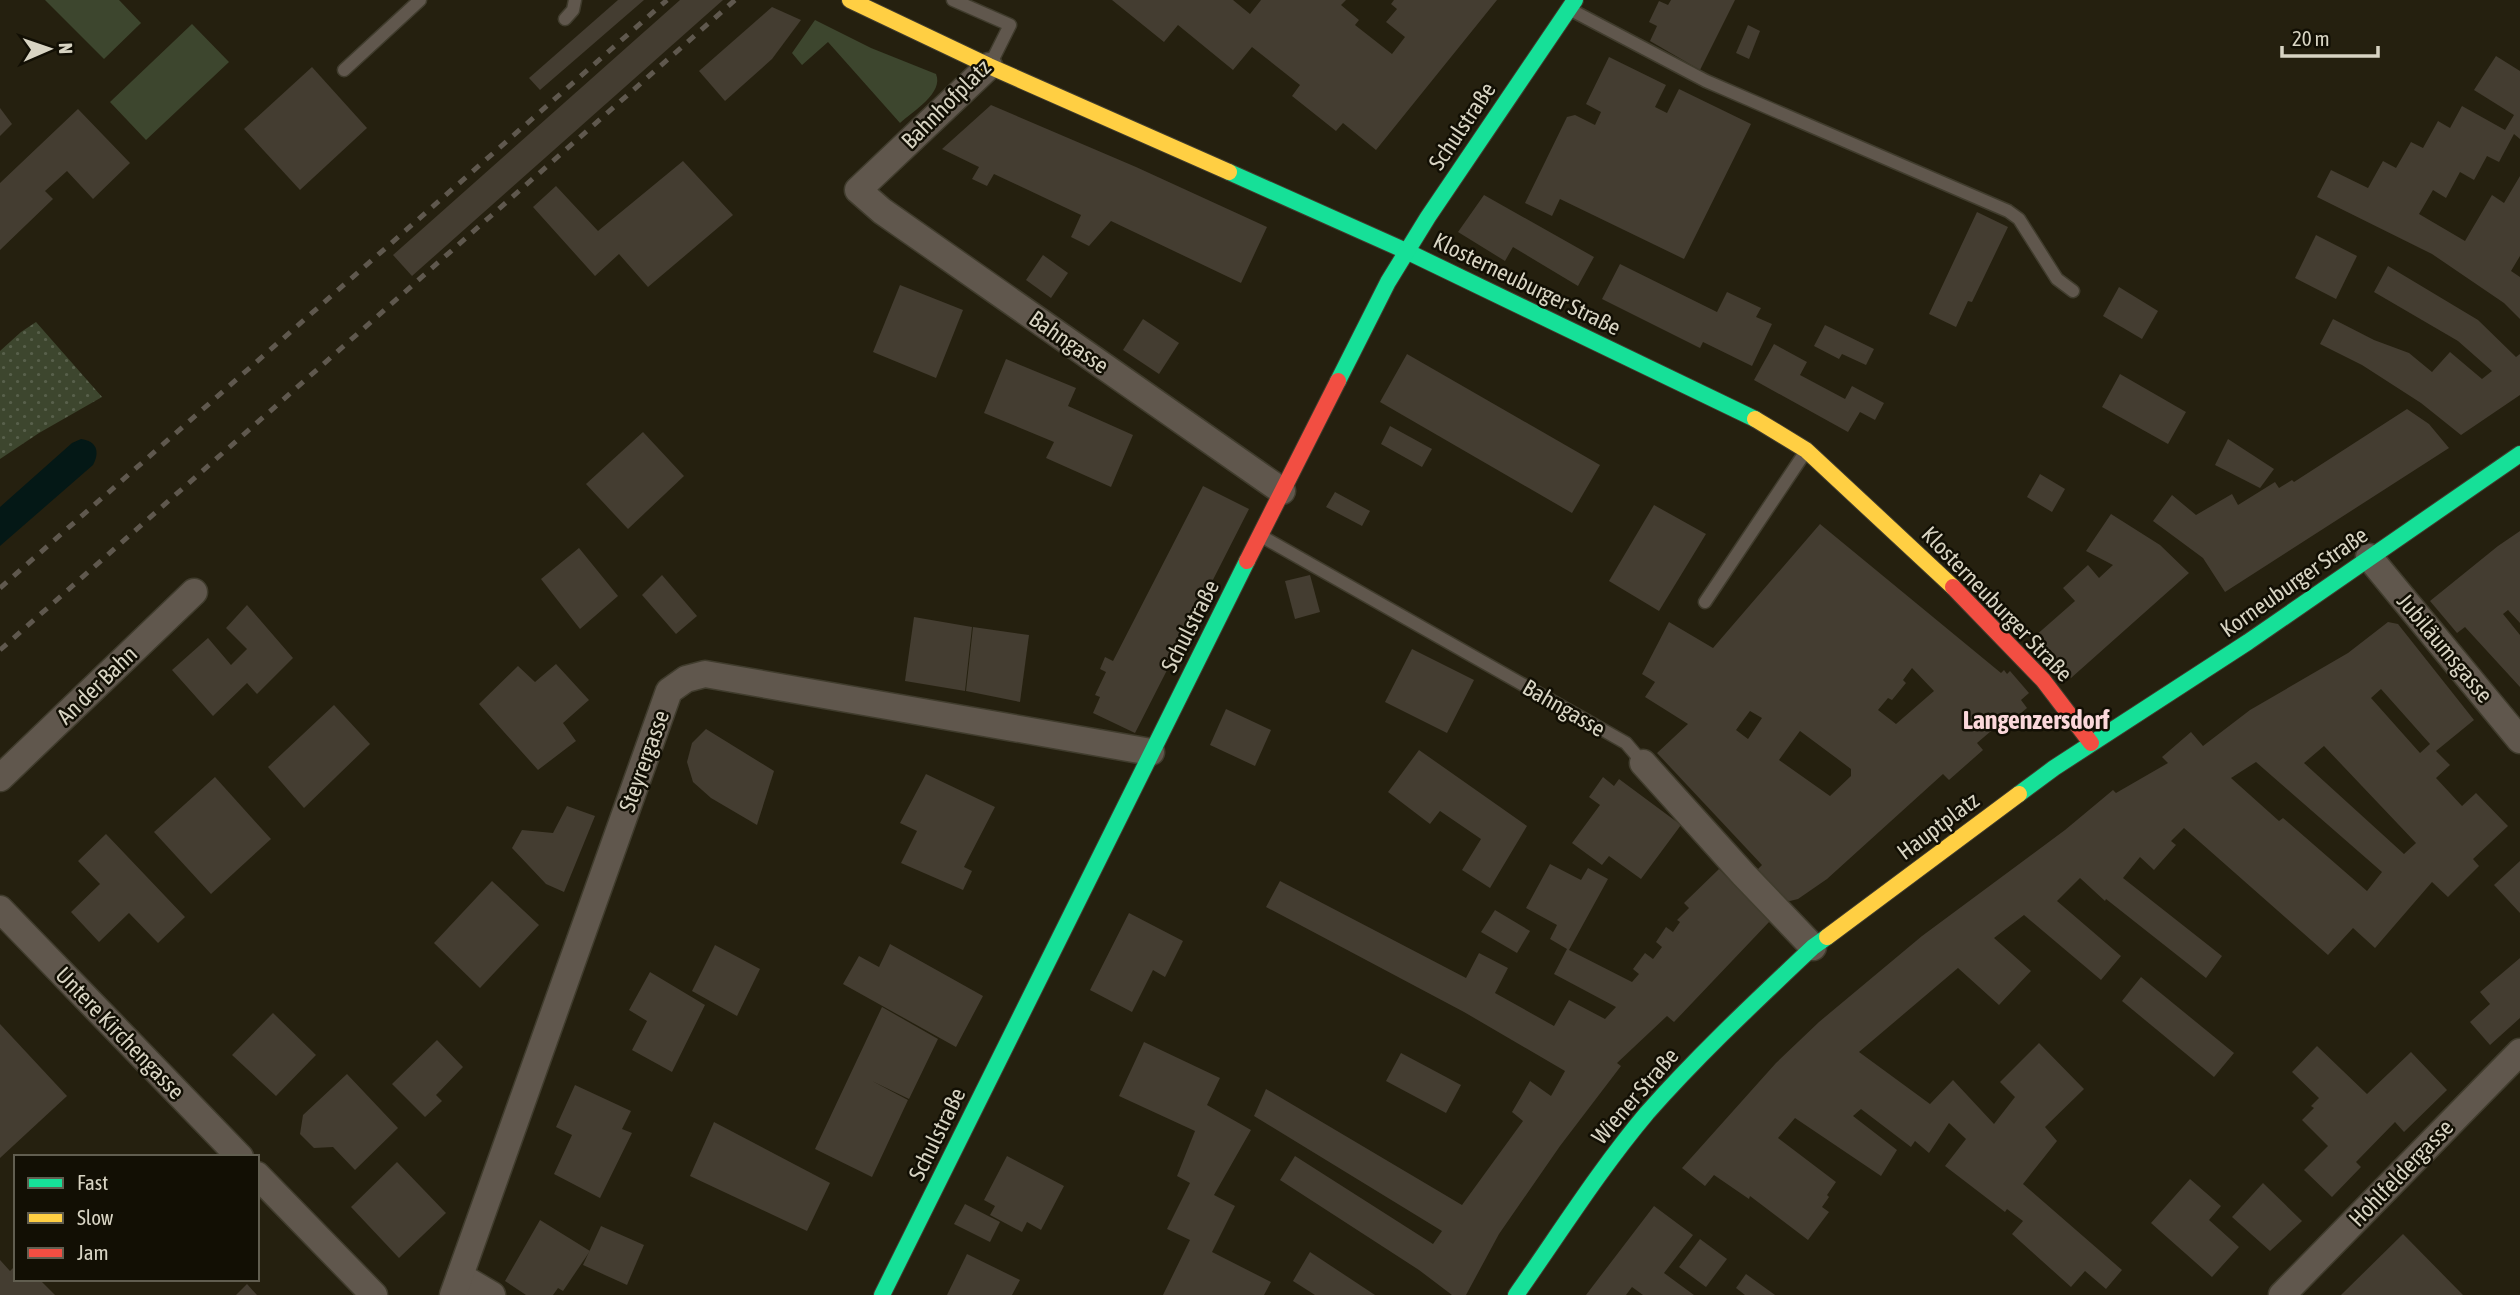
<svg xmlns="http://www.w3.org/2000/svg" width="2520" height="1295" viewBox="0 0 2520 1295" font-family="'Asap Condensed',sans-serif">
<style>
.grass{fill:#3d462e}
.park{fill:url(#park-dots)}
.water{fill:#041816}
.building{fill:#443d31;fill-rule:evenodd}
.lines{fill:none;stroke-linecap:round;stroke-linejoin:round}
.lane-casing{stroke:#403c2d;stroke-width:15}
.street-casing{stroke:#403c2d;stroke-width:29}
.fast-casing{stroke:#403c2d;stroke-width:18}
.slow-casing{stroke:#403c2d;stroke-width:18}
.jam-casing{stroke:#403c2d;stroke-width:18}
.lane{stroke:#60574d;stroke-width:12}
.street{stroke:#60574d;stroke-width:26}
.fast{stroke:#16e098;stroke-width:16}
.slow{stroke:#ffcf43;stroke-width:16}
.jam{stroke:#f24e42;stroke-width:16}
.rail{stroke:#5f584e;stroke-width:5;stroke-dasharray:9 9;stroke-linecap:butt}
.labels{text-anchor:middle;stroke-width:5;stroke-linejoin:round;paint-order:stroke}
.street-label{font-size:23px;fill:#d8d4c3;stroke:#120f04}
.quarter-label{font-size:26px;font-weight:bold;fill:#fad7da;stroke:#120f04}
</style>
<defs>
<pattern id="park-dots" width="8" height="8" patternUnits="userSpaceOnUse" patternTransform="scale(1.75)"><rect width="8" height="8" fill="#3d462e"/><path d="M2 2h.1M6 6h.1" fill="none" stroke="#58604b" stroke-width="1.8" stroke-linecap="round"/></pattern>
</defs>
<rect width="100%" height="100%" fill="#25200f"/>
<g class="grass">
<path d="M45,0H119L141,23L104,59Z"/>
<path d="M815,20L871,48L936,74C944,93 913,111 900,123L828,42L802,65L792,53Z"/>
<path d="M192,24L229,62L146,140L110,102Z"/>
</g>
<path class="park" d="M36,322L102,397L39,433L0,459V351L21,332Z"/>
<path class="water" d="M81,439C97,441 100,452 93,465L0,546V507L72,443Z"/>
<g class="building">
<path d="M618,0H644L540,90L529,78Z"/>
<path d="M680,0H723L412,276L393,255Z"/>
<path d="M1112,0H1233L1250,14L1261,0H1346L1341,5L1359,20L1355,25L1392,54L1405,37L1386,22L1397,9L1391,4L1394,0H1497L1376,150L1343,123L1336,131L1292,96L1300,85L1252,47L1233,70L1178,25L1164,42Z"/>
<path d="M1671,0H1735L1700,70L1650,41L1657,26L1649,22L1659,1L1668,5Z"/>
<path d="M772,7L801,20L772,59L725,101L699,71Z"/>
<path d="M1748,25L1760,31L1749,59L1736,53Z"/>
<path d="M2496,56L2520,71V139L2514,134L2499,162L2487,156L2474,180L2460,172L2446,198L2433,190L2419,214L2465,241L2492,195L2504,203L2520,176V256L2511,271L2520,277V319L2504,303L2432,254L2317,197L2331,170L2368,188L2383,161L2396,168L2411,142L2423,148L2438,121L2450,128L2462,106L2505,130L2514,115L2474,90Z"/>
<path d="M1609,57L1666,85L1655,107L1667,113L1679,89L1751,124L1684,259L1560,199L1552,216L1525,203L1567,117L1575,115L1595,125L1601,112L1586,104Z"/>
<path d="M312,67L367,128L300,190L244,129Z"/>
<path d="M991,105L1136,167L1267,227L1241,283L1111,221L1089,246L1071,237L1081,215L994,174L987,186L972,179L979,167L942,149Z"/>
<path d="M0,108L12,124L0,136Z"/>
<path d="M78,109L130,163L93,199L67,171L45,191L53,199L0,250V183Z"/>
<path d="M683,161L733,215L648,287L619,254L595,276L533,207L556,186L598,231Z"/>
<path d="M1484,195L1594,257L1578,286L1513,247L1505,261L1458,232Z"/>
<path d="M1977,212L2008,227L1972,302L1968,301L1956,327L1929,314Z"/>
<path d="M2316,235L2357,256L2336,299L2295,278Z"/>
<path d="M1043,255L1068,273L1051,298L1026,280Z"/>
<path d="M1620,264L1717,312L1727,292L1761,308L1756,317L1772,324L1752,366L1703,342L1700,348L1602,299Z"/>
<path d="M2388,266L2478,320L2516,357L2520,354V395L2461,435L2421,403L2362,365L2320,344L2333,319L2374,340L2409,353L2432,372L2450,352L2482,379L2492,371L2458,341L2374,292Z"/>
<path d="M900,285L963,310L936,378L873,352Z"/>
<path d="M2119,287L2158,311L2142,339L2103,316Z"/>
<path d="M1143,319L1179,343L1159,374L1123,350Z"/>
<path d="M1825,325L1874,349L1866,365L1842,354L1839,359L1814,346Z"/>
<path d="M1774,344L1807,362L1800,375L1845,399L1852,386L1884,403L1875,420L1860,412L1848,432L1754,380Z"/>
<path d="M1407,354L1600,465L1572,513L1380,402Z"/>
<path d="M1006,359L1076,388L1068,406L1133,435L1111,487L1046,458L1054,442L984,413Z"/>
<path d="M2120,374L2186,412L2168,444L2102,407Z"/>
<path d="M2407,409L2429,424L2449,448L2225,592L2203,558L2153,521L2172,495L2196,515L2232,494L2238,505L2275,482L2279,488L2292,480L2294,482Z"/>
<path d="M1390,426L1432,449L1422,467L1381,444Z"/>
<path d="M643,432L684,476L628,529L586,484Z"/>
<path d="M2228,439L2274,469L2260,488L2215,465Z"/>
<path d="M2040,474L2065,489L2052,512L2027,497Z"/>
<path d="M1203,486L1249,509L1135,733L1093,713L1100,697L1095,695L1106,672L1100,669L1105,657L1113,661Z"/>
<path d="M1335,492L1370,511L1362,526L1326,507Z"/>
<path d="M1654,505L1706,534L1659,611L1609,581Z"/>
<path d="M2111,514L2160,545L2189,573L2071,678L2034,637L2075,601L2063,588L2088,565L2099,578L2113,565L2086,551Z"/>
<path d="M1820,524L2001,673L2004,670L2007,674L2010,671L2029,693L2021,700L2027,708L2008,724L2004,720L1977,743L1983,750L1949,780L1943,774L1827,879L1798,899L1790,901L1783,900L1756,871L1762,865L1657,753L1688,724L1645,697L1655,682L1642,674L1669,622L1713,648ZM1912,668L1934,691L1896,724L1878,710L1888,698L1892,700L1906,683L1903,680ZM1750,711L1762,718L1748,739L1736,730ZM1800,731L1851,769V776L1830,796L1779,760Z"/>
<path d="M2520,531V623L2508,610L2503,614L2520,635V687L2465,627L2457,633L2430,601L2498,546Z"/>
<path d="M579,548L618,596L580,629L541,579Z"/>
<path d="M662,575L697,616L676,634L642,595Z"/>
<path d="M1310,575L1320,612L1295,619L1285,581Z"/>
<path d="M247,605L293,658L257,694L247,683L213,716L172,670L208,638L231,665L247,649L226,628Z"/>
<path d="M914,617L972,627L965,691L905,681Z"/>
<path d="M2388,622L2398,624L2474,720L2436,751L2450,765L2436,778L2462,806L2476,793L2508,826L2473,859L2479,866L2448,897L2432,882L2375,948L2353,928L2328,955L2184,828L2171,841L2176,845L2154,870L2140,857L2123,878L2222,956L2206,978L2106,899L2105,901L2080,878L2057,901L2121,956L2101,980L2024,915L1994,938L2031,971L1999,1005L1958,968L1859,1052L1930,1104L1953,1080L1994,1124L2015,1097L2000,1082L2039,1043L2084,1089L2045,1127L2057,1141L2023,1184L2122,1270L2106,1289L2085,1271L2071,1287L2012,1234L2023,1221L2007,1209L2005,1212L1945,1166L1966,1139L1949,1123L1929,1153L1915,1141L1911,1147L1861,1109L1853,1116L1897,1150L1881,1176L1795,1118L1778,1138L1836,1182L1827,1195L1829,1197L1822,1207L1829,1212L1808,1240L1750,1196L1749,1199L1714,1175L1705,1186L1682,1168L1776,1063L1819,1022L1922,936L2065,830L2113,790L2116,793L2168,763L2162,757L2191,732L2203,746L2250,710L2348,653ZM2381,689L2430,744L2420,753L2371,698ZM2324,746L2416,843L2404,854L2304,763ZM2256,762L2382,872L2367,891L2283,818L2279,821L2231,778Z"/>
<path d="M973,627L1029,635L1020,702L966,691Z"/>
<path d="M1412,649L1474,680L1447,733L1385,702Z"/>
<path d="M556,664L589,700L563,723L576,741L538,770L479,704L518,666L535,682Z"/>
<path d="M334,705L370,744L304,808L268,767Z"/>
<path d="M1226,709L1271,730L1255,766L1210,745Z"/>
<path d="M706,729L774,771L757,825L711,798L693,782L687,762L692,743Z"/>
<path d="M1419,750L1527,826L1490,888L1462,870L1481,839L1440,811L1430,824L1388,792Z"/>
<path d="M926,774L995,807L964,867L972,871L963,890L901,863L917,831L900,823Z"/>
<path d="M215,777L271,839L211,894L154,832Z"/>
<path d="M1603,777L1614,786L1619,779L1681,825L1641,879L1609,856L1602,865L1572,843L1600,805L1589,797Z"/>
<path d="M567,806L595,816L564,892L546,884L512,848L522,830L553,833Z"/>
<path d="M106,834L185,917L158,943L129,913L99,942L71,912L100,884L78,861Z"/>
<path d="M2520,861V913L2494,885Z"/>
<path d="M1550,864L1581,880L1588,868L1608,879L1569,950L1632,982L1639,974L1633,969L1645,953L1653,959L1662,947L1656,942L1666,927L1673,932L1680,922L1677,920L1689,908L1684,903L1719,869L1770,921L1674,1022L1667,1016L1617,1063L1621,1066L1560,1146L1499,1234L1466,1295H1452L1419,1270L1280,1180L1295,1156L1433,1244L1442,1231L1254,1116L1266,1089L1462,1205L1523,1121L1512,1112L1530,1081L1551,1096L1565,1071L1464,1012L1266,907L1280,881L1466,978L1479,953L1508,968L1495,993L1554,1026L1569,1000L1605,1019L1616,1007L1554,974L1567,949L1550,939L1557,925L1526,908Z"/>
<path d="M492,881L539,925L480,988L434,943Z"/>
<path d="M1495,910L1530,931L1517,953L1481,932Z"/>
<path d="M1129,913L1183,941L1165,977L1153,970L1132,1012L1090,990Z"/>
<path d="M890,944L983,996L956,1047L843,984L859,956L879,967Z"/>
<path d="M715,945L760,969L737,1016L692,991Z"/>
<path d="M2520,958V1018L2490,1045L2470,1022L2490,1004L2480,992Z"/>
<path d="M650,972L705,1005L672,1072L632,1050L647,1021L629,1010Z"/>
<path d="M2141,977L2234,1053L2214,1077L2122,1001Z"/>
<path d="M882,1007L938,1039L909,1099L872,1081L908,1100L872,1177L815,1149Z"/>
<path d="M273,1013L316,1055L276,1096L232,1055Z"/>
<path d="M0,1024L67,1096L0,1158Z"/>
<path d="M437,1040L463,1067L436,1095L442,1101L425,1117L392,1084Z"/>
<path d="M1144,1042L1220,1078L1207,1105L1251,1130L1214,1195L1235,1206L1212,1252L1271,1282L1264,1295H1163L1190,1240L1167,1229L1190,1183L1177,1176L1195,1131L1119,1096Z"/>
<path d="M2317,1046L2367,1094L2411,1052L2447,1090L2404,1132L2395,1122L2356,1162L2361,1167L2332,1197L2304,1170L2328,1146L2302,1120L2314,1108L2311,1106L2319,1098L2292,1072Z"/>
<path d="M1401,1053L1461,1085L1446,1113L1386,1081Z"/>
<path d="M347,1074L398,1128L355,1170L333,1147L314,1148L300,1134L303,1115Z"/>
<path d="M575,1085L631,1111L622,1129L632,1133L600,1198L554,1174L572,1135L556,1127Z"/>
<path d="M714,1122L830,1183L807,1231L690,1176Z"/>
<path d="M1007,1156L1064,1186L1041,1230L1027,1222L1022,1232L990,1215L995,1206L984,1200Z"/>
<path d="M397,1162L446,1213L399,1258L351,1207Z"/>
<path d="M2190,1179L2221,1206L2209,1220L2239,1247L2212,1277L2151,1223Z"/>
<path d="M2263,1183L2302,1221L2270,1251L2232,1217Z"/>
<path d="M965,1204L1000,1222L990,1242L954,1224Z"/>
<path d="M1654,1206L1693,1235L1664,1273L1694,1295H1643L1632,1287L1626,1295H1586Z"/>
<path d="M540,1220L590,1251L563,1291L558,1288L553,1295H526L505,1281Z"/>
<path d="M601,1226L644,1245L627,1285L583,1265Z"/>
<path d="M2403,1234L2463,1295H2341Z"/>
<path d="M1700,1239L1727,1259L1706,1287L1679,1267Z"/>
<path d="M1310,1252L1375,1295H1315L1293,1281Z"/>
<path d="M967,1254L1020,1280L1012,1295H947Z"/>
<path d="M0,1260L10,1271L16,1265V1279H39L55,1295H0Z"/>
<path d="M1746,1274L1775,1295H1745L1736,1288Z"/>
<path d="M247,1284L257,1295H236Z"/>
</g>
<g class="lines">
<defs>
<g id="lane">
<path d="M953,0L1010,25L991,63"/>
<path d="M1573,11L1706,81L2008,211L2019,219L2057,279L2073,291"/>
<path d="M565,19L573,10L575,0"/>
<path d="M344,70L420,0"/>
<path d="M1261,536L1626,743L1643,763"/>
<path d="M1705,602L1804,454"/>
</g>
<g id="street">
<path d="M989,66L858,190L882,211L1282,491"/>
<path d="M2369,557L2520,740"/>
<path d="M1643,763L1744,875L1813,947"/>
<path d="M0,778L194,592"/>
<path d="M0,909L240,1157"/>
<path d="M257,1175L374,1295"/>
<path d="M460,1276L492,1295"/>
<path d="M453,1295L669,691L686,679L705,674L1151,752"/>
<path d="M2282,1295L2520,1052"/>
</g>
<g id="fast">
<path d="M1229,172L1406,251L1755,419"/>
<path d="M1338,381L1388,282L1428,217L1575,0"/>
<path d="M2019,794L2054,768L2248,642L2520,454"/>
<path d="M882,1295L1247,561"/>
<path d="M1516,1295C1559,1234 1599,1170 1647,1113C1699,1054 1756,1001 1813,947L1827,937"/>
</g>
<g id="slow">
<path d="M850,0L989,66L1229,172"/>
<path d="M1755,419L1806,450L1953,587"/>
<path d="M1827,937L2019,794"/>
</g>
<g id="jam">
<path d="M1247,561L1338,381"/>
<path d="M1953,587L2043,680L2091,743"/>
</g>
</defs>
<use href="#lane" class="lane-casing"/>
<use href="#street" class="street-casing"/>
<use href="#fast" class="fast-casing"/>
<use href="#slow" class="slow-casing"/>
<use href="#jam" class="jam-casing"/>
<use href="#lane" class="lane"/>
<use href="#street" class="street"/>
<use href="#fast" class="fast"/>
<use href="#slow" class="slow"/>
<use href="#jam" class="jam"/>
<g class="rail">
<path d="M0,588L667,0"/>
<path d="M0,650L735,0"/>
</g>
</g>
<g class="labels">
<g class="street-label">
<text transform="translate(946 104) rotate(-45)" y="8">Bahnhofplatz</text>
<text transform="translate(1462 126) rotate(-56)" y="8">Schulstraße</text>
<text transform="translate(1527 284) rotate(26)" y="8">Klosterneuburger Straße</text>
<text transform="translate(1069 342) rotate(35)" y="8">Bahngasse</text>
<text transform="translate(2294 582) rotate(-35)" y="8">Korneuburger Straße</text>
<text transform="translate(1997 604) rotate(46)" y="8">Klosterneuburger Straße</text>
<text transform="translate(1190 626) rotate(-63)" y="8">Schulstraße</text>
<text transform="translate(2445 648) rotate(50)" y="8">Jubiläumsgasse</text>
<text transform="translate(97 685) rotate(-44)" y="8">An der Bahn</text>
<text transform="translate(1564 708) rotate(30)" y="8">Bahngasse</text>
<text transform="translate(644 761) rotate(-70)" y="8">Steyrergasse</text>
<text transform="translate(1938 826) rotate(-37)" y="8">Hauptplatz</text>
<text transform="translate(120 1033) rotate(46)" y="8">Untere Kirchengasse</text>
<text transform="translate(1635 1096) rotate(-49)" y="8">Wiener Straße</text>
<text transform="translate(937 1134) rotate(-64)" y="8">Schulstraße</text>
<text transform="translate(2401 1173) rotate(-46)" y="8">Hohlfeldergasse</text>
</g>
<g class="quarter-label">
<text x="2036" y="729">Langenzersdorf</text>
</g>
</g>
<rect x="14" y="1155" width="245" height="126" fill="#120f04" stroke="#615e50" stroke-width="2"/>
<rect x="28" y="1178" width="35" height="10" fill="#16e098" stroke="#615e50" stroke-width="2"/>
<text x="77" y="1190" font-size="21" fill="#d8d4c3">Fast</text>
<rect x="28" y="1213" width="35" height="10" fill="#ffcf43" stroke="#615e50" stroke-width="2"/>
<text x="77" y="1225" font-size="21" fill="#d8d4c3">Slow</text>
<rect x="28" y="1248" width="35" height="10" fill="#f24e42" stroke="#615e50" stroke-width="2"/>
<text x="77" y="1260" font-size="21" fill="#d8d4c3">Jam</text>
<g transform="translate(49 49) rotate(88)" stroke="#120f04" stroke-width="5" paint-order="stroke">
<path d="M0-5L12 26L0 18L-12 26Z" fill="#d8d4c3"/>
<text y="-10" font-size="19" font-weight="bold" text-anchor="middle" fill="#d8d4c3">N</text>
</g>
<path d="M2282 46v10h96v-10" fill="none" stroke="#d8d4c3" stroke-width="3.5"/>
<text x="2292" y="46" font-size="21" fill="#d8d4c3" stroke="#120f04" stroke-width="5" paint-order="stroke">20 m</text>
</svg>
